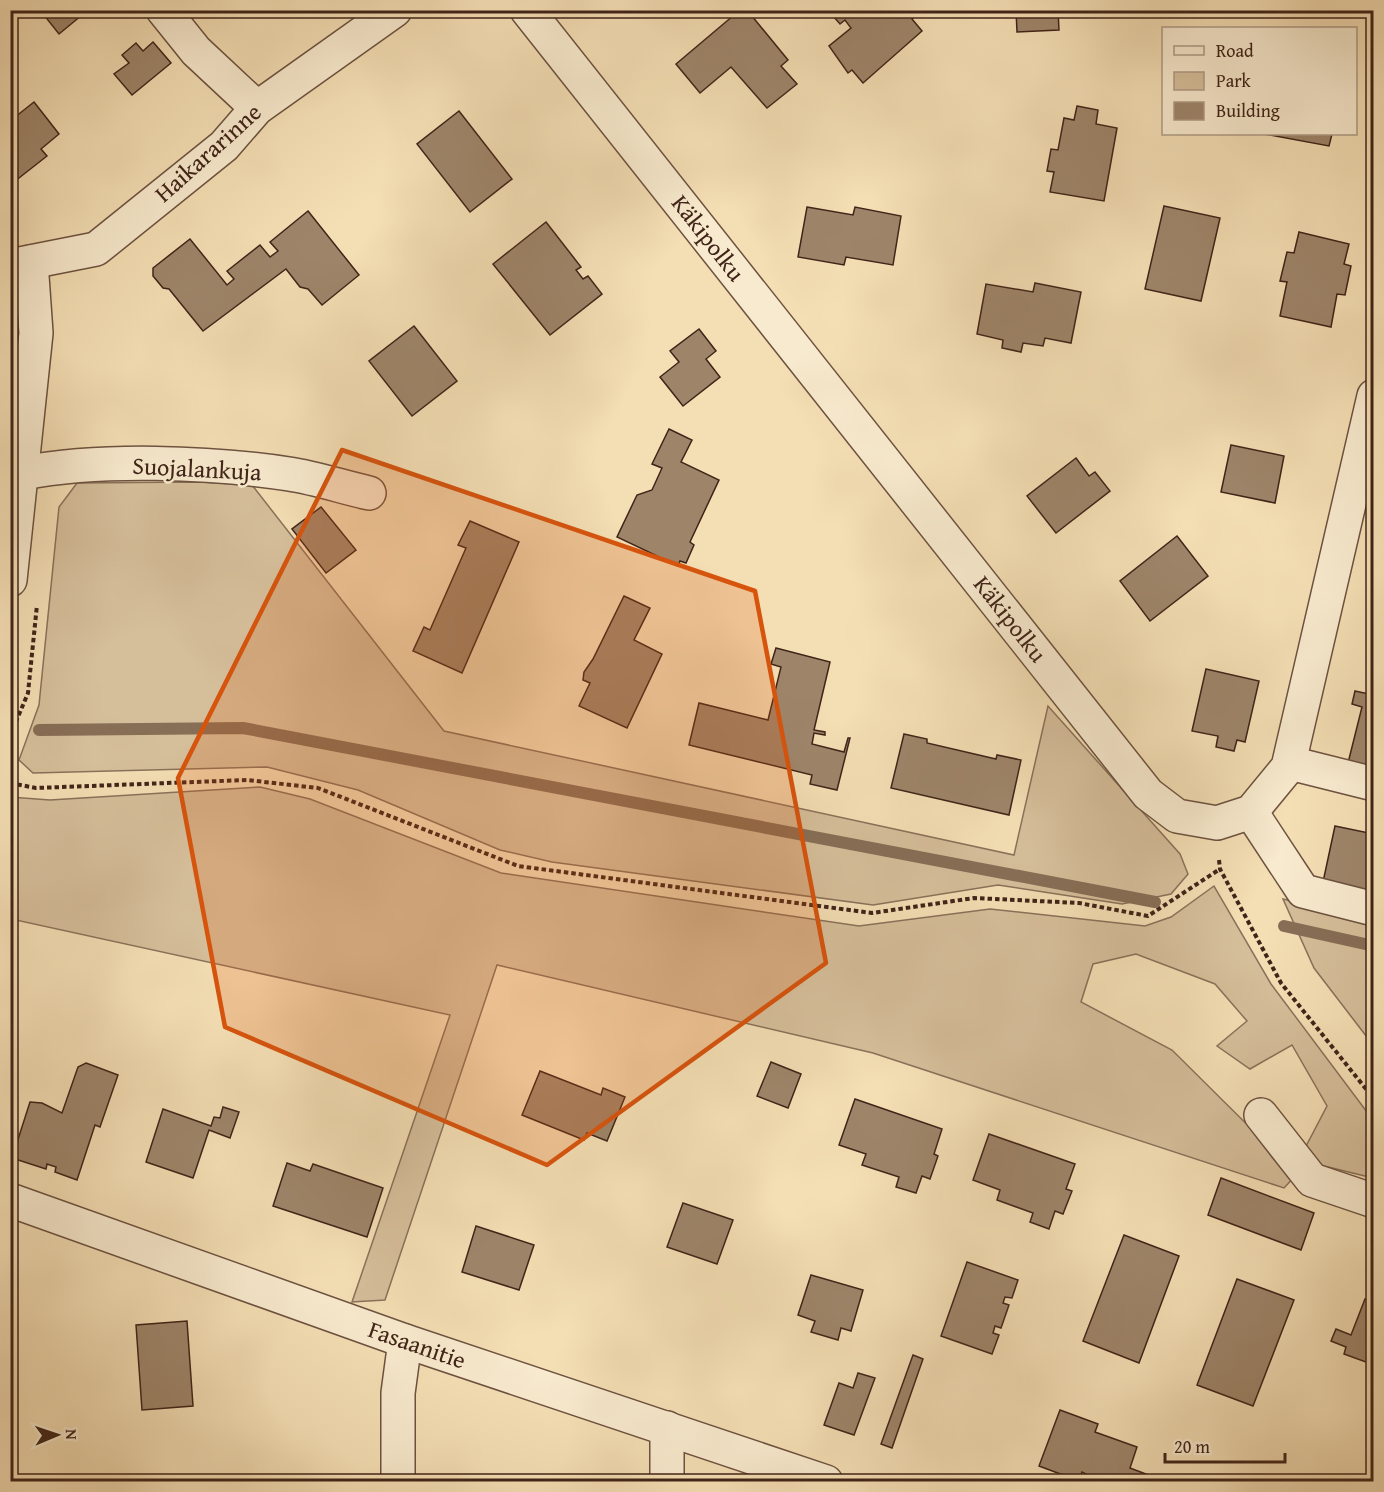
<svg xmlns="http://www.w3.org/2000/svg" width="1384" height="1492" viewBox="0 0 1384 1492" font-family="'Gentium Book Plus',serif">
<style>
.green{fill:#d5be9a;stroke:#8a715a;stroke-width:1.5}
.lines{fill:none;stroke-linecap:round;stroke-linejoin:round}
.stream{stroke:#876e56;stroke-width:12}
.building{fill:#9e856a;stroke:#402419;stroke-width:1.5}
.minor-casing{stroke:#6d5240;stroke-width:36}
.path{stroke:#402419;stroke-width:4;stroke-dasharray:4.5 3;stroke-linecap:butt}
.minor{stroke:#f8eace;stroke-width:33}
.marked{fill:#d7540d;fill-opacity:0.2;stroke:#d7540d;stroke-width:4.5;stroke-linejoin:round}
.labels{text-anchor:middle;stroke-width:5;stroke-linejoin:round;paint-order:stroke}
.street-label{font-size:24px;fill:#402419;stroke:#f8eace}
</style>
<rect width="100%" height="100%" fill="#f4deb4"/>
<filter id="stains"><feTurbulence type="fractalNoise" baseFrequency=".00333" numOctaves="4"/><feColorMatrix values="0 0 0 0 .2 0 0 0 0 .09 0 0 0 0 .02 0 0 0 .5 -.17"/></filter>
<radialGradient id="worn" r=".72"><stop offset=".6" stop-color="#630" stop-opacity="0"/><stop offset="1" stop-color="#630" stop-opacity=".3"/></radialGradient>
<g class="green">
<path d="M201,482L252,485L444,731L1014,855L1048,706L1180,854L1188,874L1171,894L1122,904L998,885L873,905L552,862L500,850L358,790L267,767L33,773L19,760L39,705L59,507L77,483Z"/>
<path d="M260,787L310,799L501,873L859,926L990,909L1145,926L1171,917L1214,886L1271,984L1373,1120V1178L1320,1165L1304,1150L1327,1106L1292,1045L1250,1069L1217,1046L1247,1021L1215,984L1136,954L1093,964L1081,1002L1172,1050L1297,1174L1284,1188L873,1053L497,965L385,1300L352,1302L450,1015L11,919L10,797L50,800Z"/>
<path d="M1283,899L1373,920V1045L1314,968Z"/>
</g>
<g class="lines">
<g class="stream">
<path d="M39,730L243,728L1155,902"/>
<path d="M1284,926L1374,946"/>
</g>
</g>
<g class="building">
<path d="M40,10H88L59,34Z"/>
<path d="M740,10H747L788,60L781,66L797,84L767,108L731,67L700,93L676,64Z"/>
<path d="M841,10H866L868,13L871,10H911L915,16L912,19L922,31L863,83L852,70L848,73L829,46L851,28L845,20L840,24L834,17Z"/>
<path d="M1016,10H1058L1059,30L1017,32Z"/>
<path d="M153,42L171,63L132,95L114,74L129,63L122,55L136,43L143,51Z"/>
<path d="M34,102L59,134L41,149L47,156L10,185V121Z"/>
<path d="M1077,106L1098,110L1096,124L1117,128L1104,201L1050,192L1054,172L1047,171L1051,149L1058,150L1064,118L1074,120Z"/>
<path d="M459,111L512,179L470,212L417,144Z"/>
<path d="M1264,134H1332L1329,146Z"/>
<path d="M1164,206L1220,218L1201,301L1145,289Z"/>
<path d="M807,207L853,215L855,207L901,216L893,265L846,257L844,265L798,257Z"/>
<path d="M308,211L359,275L322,305L308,289L300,287L286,269L203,331L169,289L163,288L153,276V268L190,239L227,285L234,279L227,271L260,245L270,257L278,251L270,242Z"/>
<path d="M546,222L581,267L576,270L583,279L588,276L602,294L550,335L493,264Z"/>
<path d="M1299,232L1349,244L1344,264L1351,266L1345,295L1337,294L1331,327L1280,316L1287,282L1280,281L1287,252L1294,253Z"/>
<path d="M1035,283L1081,292L1071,343L1045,338L1043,346L1023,343L1021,352L1002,348L1003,340L977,334L986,284L1033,292Z"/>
<path d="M414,326L457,381L412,416L369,361Z"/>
<path d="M699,329L716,351L706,359L720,377L683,406L660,377L679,362L670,351Z"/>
<path d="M669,429L692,440L681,462L719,480L690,542L694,545L686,563L680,561L678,566L617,537L637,495L652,490L662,468L652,464Z"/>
<path d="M1231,445L1284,456L1275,503L1221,492Z"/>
<path d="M1076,458L1089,476L1095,472L1110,491L1056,533L1027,496Z"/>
<path d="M321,507L356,550L326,573L292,529Z"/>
<path d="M470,521L519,542L462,673L413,651L424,627L430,630L466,548L458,545Z"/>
<path d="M1177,536L1208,576L1150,621L1120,581Z"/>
<path d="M624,596L650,608L634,640L662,654L627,728L579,706L590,683L583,680L584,672L593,659Z"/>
<path d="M776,648L830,662L814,730L825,732V735L814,733L812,744L844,752L848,738H850L837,790L810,784L812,775L689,745L699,703L768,720L781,667L771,664Z"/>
<path d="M1206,669L1259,681L1245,742L1237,740L1234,751L1216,747L1218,736L1192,731Z"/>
<path d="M1355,691L1374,695V769L1348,763L1362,707L1352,704Z"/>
<path d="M904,734L927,739V743L996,759L997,755L1021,760L1009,815L891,788Z"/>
<path d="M1335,826L1374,834V893L1323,882Z"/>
<path d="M771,1062L801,1074L788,1108L757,1096Z"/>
<path d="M86,1063L118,1075L100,1127L95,1125L77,1180L55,1172L56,1167L47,1164L46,1169L12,1158L30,1102L42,1103L62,1113L78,1067Z"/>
<path d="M540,1071L601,1095L603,1088L625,1097L607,1141L587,1133L584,1140L522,1115Z"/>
<path d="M855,1099L942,1129L934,1154L938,1156L930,1179L922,1176L916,1193L896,1187L899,1177L862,1165L866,1154L839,1145Z"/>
<path d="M223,1107L239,1112L230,1138L209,1130L193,1178L146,1162L163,1109L211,1126L214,1117L220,1118Z"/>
<path d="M989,1134L1075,1164L1066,1189L1072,1191L1063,1214L1055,1211L1049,1229L1030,1222L1033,1213L997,1200L1000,1190L973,1180Z"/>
<path d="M287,1163L310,1171L313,1164L383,1188L367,1237L273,1206Z"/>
<path d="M1221,1178L1314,1213L1301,1250L1208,1215Z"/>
<path d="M683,1203L733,1220L717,1264L667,1247Z"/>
<path d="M476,1226L534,1245L519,1290L462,1272Z"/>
<path d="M1124,1235L1179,1256L1139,1363L1083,1341Z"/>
<path d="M967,1262L1018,1280L1012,1298L1005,1297L1003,1303L1009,1305L1001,1328L995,1326L993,1333L999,1335L992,1354L941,1336Z"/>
<path d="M811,1275L863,1290L851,1331L841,1328L838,1340L811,1332L815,1321L798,1315Z"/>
<path d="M1237,1279L1294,1300L1253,1406L1197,1385Z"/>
<path d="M1365,1299L1374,1302V1365L1344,1354L1346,1347L1331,1341L1336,1329L1351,1335Z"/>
<path d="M187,1321L193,1406L142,1410L136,1325Z"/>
<path d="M913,1355L923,1359L892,1448L881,1444Z"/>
<path d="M858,1373L875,1378L854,1435L824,1425L839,1383L853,1388Z"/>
<path d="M1060,1410L1098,1424L1095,1432L1137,1447L1130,1468L1167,1482H1102L1082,1472L1079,1481L1039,1466Z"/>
</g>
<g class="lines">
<defs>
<g id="minor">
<path d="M163,10L196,51L257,108"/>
<path d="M527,10L1148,794L1177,816L1217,823L1251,812L1288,767L1374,396"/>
<path d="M10,266L96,249L224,146L257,108L395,10"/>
<path d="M23,473C101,458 210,462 289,474C316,478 342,487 369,493"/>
<path d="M10,580L36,333L31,262"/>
<path d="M1290,763L1374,784"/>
<path d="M1251,812L1303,891L1374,909"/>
<path d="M1261,1115L1312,1180L1374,1201"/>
<path d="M10,1200L405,1341L826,1482"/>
<path d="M667,1428V1482"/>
<path d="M398,1482V1393L405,1341"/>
</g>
</defs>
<use href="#minor" class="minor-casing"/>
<g class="path">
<path d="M10,736L28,693L37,605"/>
<path d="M10,783L36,788L247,780L318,788L518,866L872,913L974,898L1079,903L1148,916L1220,869"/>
<path d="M1219,860L1220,869L1281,983L1374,1099"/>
</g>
<use href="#minor" class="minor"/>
</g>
<path class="marked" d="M342,450L755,591L826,963L547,1165L225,1027L178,778Z"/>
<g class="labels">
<g class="street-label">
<text transform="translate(208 153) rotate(-42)" y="8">Haikararinne</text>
<text transform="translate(708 238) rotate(52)" y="8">Käkipolku</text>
<text transform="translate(197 469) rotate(3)" y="8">Suojalankuja</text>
<text transform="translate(1010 619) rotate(52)" y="8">Käkipolku</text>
<text transform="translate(417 1345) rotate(19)" y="8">Fasaanitie</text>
</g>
</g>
<rect width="1384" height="1492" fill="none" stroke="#f4deb4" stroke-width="36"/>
<rect x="12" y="12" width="1360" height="1468" fill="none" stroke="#402419" stroke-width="3"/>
<rect x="18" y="18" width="1348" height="1456" fill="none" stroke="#402419" stroke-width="1.5"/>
<rect x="1162" y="27" width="195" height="108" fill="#f8eace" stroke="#ae9b86" stroke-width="1.5"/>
<rect x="1174" y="46" width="30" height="9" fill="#f8eace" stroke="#ae9b86" stroke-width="1.5"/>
<text x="1216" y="57" font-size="18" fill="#402419">Road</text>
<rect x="1174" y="72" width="30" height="18" fill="#d5be9a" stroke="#ae9b86" stroke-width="1.5"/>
<text x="1216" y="87" font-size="18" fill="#402419">Park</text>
<rect x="1174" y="102" width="30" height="18" fill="#9e856a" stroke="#ae9b86" stroke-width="1.5"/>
<text x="1216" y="117" font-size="18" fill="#402419">Building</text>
<g transform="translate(57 1435) rotate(88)" stroke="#f8eace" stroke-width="4.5" paint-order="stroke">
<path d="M0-4.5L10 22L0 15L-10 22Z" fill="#402419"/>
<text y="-9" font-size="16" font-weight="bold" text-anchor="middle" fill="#402419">N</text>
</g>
<path d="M1165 1453v9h120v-9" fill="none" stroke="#402419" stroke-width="3"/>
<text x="1174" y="1453" font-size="18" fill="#402419" stroke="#f8eace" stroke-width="4.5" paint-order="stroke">20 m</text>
<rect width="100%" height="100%" filter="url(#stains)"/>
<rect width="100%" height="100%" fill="url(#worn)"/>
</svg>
